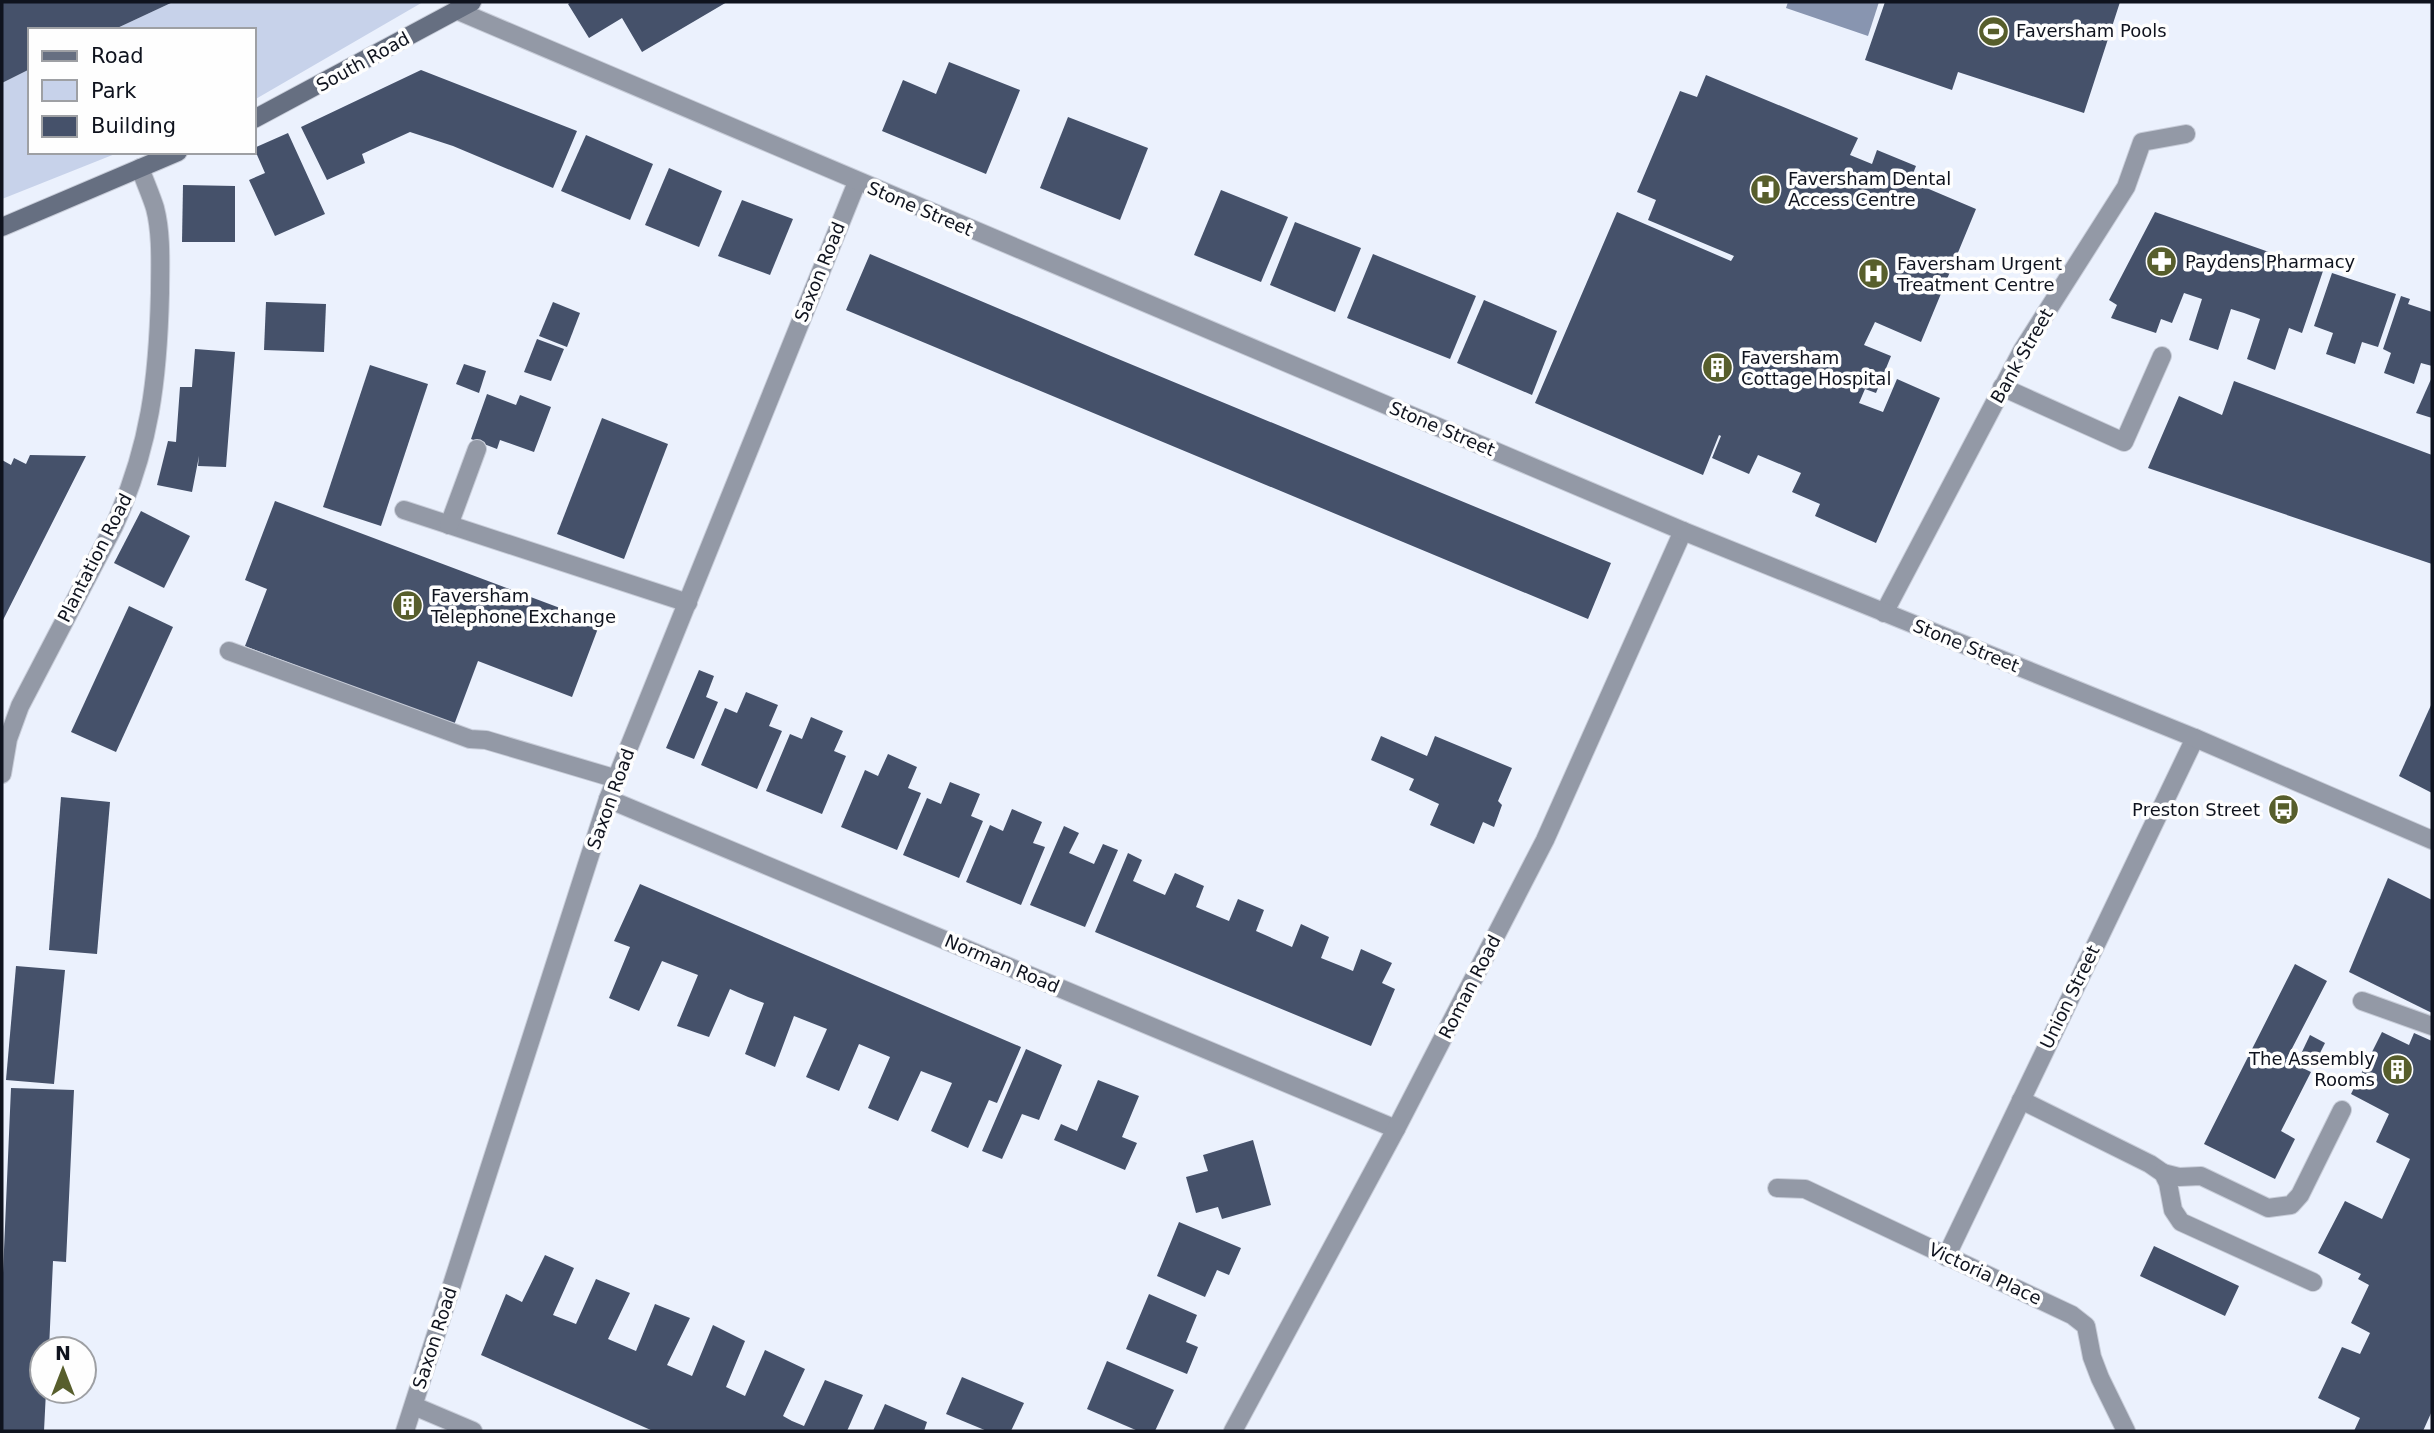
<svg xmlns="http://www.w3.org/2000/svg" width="2434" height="1433" viewBox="0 0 2434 1433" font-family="'DejaVu Sans',sans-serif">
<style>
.green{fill:#c7d2ea}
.water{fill:#8895b0}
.building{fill:#45516a}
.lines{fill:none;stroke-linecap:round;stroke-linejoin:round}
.service-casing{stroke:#c8cdd9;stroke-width:20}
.minor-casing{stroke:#c8cdd9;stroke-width:20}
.tertiary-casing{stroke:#c8cdd9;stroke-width:20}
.secondary-casing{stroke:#c8cdd9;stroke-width:20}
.service{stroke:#9399a6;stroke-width:18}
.minor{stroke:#9399a6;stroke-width:18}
.tertiary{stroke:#9399a6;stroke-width:18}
.secondary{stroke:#666f81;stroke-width:18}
.labels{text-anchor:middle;stroke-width:7;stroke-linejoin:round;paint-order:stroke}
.poi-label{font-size:18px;fill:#0f131e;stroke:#fefefe;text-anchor:start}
.street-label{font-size:18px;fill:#0f131e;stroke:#fefefe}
</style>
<rect width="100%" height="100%" fill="#ebf1fd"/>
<g class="green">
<path d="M173,2H423L254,100V30H113Z"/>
<path d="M30,69V152H120L2,199V83Z"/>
</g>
<path class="water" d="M1788,2H1879L1868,36L1786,8Z"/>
<g class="building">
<path d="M2,2H173L113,30H30V69L2,83Z"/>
<path d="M571,2H727L642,52L622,18L589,38L568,4Z"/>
<path d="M1885,2H2120L2084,113L1958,72L1952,90L1865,60Z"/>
<path d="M949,62L1020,90L986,174L882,131L903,80L936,94Z"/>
<path d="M421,70L577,131L553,188L453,146L410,132L362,154L365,163L327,180L301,127Z"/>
<path d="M1706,75L1858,138L1850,155L1872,164L1877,150L1916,166L1910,181L1976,209L1921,342L1875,322L1864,345L1891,356L1876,393L1865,389L1859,403L1883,412L1897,379L1940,398L1876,543L1815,516L1820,504L1792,492L1801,473L1758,455L1749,474L1712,458L1721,436L1719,435L1703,475L1535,403L1617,212L1731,261L1734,256L1648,220L1656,200L1637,192L1680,91L1697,97Z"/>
<path d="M1068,117L1148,148L1120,220L1040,188Z"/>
<path d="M288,133L325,214L275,236L249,180L265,173L254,148Z"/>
<path d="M586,135L653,164L630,220L561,191Z"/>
<path d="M669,168L722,191L699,247L645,225Z"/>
<path d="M183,185L235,186V242H182Z"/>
<path d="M1221,190L1288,217L1261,282L1194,255Z"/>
<path d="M742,200L793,219L770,275L718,256Z"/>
<path d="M2155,212L2323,271L2302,333L2289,328L2275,370L2247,359L2260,319L2244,313L2231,309L2218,350L2189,340L2202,299L2184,293L2172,323L2161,319L2156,333L2111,318L2117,305L2109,300Z"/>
<path d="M1295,222L1361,248L1335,312L1270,285Z"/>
<path d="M870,254L1111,356L1611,563L1588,619L846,310Z"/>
<path d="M1373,254L1476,296L1450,359L1347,318Z"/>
<path d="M2332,273L2396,294L2378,347L2362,342L2355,364L2326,354L2333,333L2314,326Z"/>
<path d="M2401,296L2410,299L2408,304L2432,312V366L2421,363L2414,384L2384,373L2391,353L2383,349Z"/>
<path d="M1484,300L1557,331L1532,395L1457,363Z"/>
<path d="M266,302L326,304L324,352L264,350Z"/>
<path d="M553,302L580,313L567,347L539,336Z"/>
<path d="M537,339L564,349L551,381L524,372Z"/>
<path d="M195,349L235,352L226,467L198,466L199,456L192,492L157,485L168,441L176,442L180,387H192Z"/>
<path d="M464,364L486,371L479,393L456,384Z"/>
<path d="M370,365L428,384L381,526L323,507Z"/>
<path d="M2432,377V418L2416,413Z"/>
<path d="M2234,381L2432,455V564L2148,468L2179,396L2222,415Z"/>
<path d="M487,394L516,405L520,395L551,407L534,452L500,440L497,449L471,439Z"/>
<path d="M602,418L668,444L624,559L557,534Z"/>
<path d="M30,455L86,456L2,622V460L11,465L14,458L26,464Z"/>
<path d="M275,501L600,623L572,697L478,661L454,725L245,646L267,589L245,580Z"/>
<path d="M141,511L190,536L164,588L114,563Z"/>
<path d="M129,606L173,627L116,752L71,732Z"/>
<path d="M699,670L714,676L706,697L718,702L694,759L666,748Z"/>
<path d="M746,692L778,705L769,726L782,731L757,789L701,765L725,708L737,713Z"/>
<path d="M2432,703V793L2399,776Z"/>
<path d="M811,717L843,731L834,751L846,756L822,814L766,791L790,734L802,739Z"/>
<path d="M1381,736L1427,756L1435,736L1512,768L1498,801L1502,805L1494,827L1483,822L1474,844L1430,825L1439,804L1409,790L1414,779L1371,760Z"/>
<path d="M888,754L917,767L908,788L921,793L897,850L841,827L865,770L878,776Z"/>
<path d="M950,782L980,794L971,816L983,821L959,878L903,855L927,798L941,804Z"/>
<path d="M61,797L110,802L97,954L49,950Z"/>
<path d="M1012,809L1042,822L1033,843L1045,847L1021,905L966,882L990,825L1003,831Z"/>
<path d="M1064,826L1079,833L1069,853L1094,864L1103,844L1118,850L1085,927L1030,905Z"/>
<path d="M1128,853L1142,860L1133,881L1151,889L1165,895L1175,873L1204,886L1196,907L1229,921L1238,899L1264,910L1256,931L1292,947L1301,924L1329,937L1321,958L1341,966L1353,971L1361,949L1392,963L1382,983L1395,989L1371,1046L1095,932Z"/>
<path d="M2388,878L2432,900V1013L2349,972Z"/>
<path d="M640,884L1021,1047L997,1103L989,1100L968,1148L931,1131L952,1083L921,1071L898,1121L868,1108L890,1057L859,1044L839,1091L806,1077L827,1029L794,1016L775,1067L745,1054L764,1003L748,997L730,989L709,1037L677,1026L698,975L662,961L639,1011L609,998L630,947L614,941Z"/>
<path d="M2295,964L2327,981L2286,1060L2311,1072L2281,1131L2295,1139L2275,1179L2204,1144Z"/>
<path d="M16,966L65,970L54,1084L6,1080Z"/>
<path d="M2382,1032L2409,1045L2414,1033L2432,1041V1411L2423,1431H2354L2360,1418L2318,1398L2342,1347L2360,1354L2370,1333L2351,1323L2369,1285L2358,1279L2361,1274L2318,1253L2345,1201L2382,1219L2410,1159L2376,1142L2389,1114L2351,1094Z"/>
<path d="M2310,1035L2325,1043L2315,1063L2300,1056Z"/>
<path d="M1026,1049L1062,1065L1039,1120L1022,1114L1002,1159L982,1151Z"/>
<path d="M1098,1080L1139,1096L1122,1137L1137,1143L1125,1170L1054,1140L1061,1124L1077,1131Z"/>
<path d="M11,1088L74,1090L66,1262L53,1261L49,1349H42V1391H46L44,1431H2V1296Z"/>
<path d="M1253,1140L1271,1205L1222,1219L1218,1207L1196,1213L1186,1177L1208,1171L1203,1155Z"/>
<path d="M1179,1222L1241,1248L1229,1275L1217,1270L1205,1297L1157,1276Z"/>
<path d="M2154,1246L2239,1286L2225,1316L2140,1276Z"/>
<path d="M545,1255L574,1268L553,1315L576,1324L596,1279L630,1293L608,1339L636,1351L655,1304L690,1318L667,1365L692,1376L713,1325L745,1341L726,1387L745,1396L765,1350L805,1369L783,1416L792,1421L804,1426L825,1380L863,1395L847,1431H653L481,1355L506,1294L522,1302Z"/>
<path d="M1149,1294L1197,1315L1186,1342L1198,1347L1187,1374L1126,1349Z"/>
<path d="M1107,1361L1174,1390L1155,1431H1138L1087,1409Z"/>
<path d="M962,1377L1024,1403L1011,1431H987L946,1414Z"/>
<path d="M885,1404L927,1422L924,1431H873Z"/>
</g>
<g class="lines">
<defs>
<g id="service">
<path d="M2002,387L2124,442L2162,356"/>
<path d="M229,651L470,739L486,740L617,779"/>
<path d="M2362,1001L2432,1026"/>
<path d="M2021,1100L2150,1164L2163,1173L2168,1183L2173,1210L2181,1222L2313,1282"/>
<path d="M2163,1173L2179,1177L2201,1176L2268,1208L2291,1205L2300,1195L2342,1110"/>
</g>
<g id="minor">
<path d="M404,510L688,603"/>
<path d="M449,525L477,449"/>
<path d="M1884,613L2023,349L2126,187L2142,142L2186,134"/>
<path d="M2,774L8,739L20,706L114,526C150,447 158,379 160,293C160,266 162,235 155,208C151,195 145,182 140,168"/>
<path d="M608,799L1396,1129"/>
<path d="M1777,1188L1805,1189L2072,1315L2086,1326L2092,1357L2100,1378L2126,1431"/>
<path d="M1946,1257L2195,738"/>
<path d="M414,1406L473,1431"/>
<path d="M405,1431L608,799L857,182"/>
<path d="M1233,1431L1396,1129L1545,840L1683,531"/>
</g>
<path id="tertiary" d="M456,10L1683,531L2195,738L2432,840"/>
<g id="secondary">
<path d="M254,119L472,2"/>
<path d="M2,227L178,152"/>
</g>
</defs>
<use href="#service" class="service-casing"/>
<use href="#minor" class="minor-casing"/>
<use href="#tertiary" class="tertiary-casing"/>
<use href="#secondary" class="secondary-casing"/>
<use href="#service" class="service"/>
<use href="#minor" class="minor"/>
<use href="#tertiary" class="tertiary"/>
<use href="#secondary" class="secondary"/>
</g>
<defs>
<symbol id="stadium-disc" viewBox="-11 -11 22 22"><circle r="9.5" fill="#575e2c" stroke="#fefefe"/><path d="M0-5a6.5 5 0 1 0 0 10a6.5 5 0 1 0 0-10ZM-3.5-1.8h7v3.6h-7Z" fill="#fff"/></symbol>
<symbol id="hospital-disc" viewBox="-11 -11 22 22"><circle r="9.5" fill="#575e2c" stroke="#fefefe"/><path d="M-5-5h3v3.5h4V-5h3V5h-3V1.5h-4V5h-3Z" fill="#fff"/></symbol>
<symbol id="pharmacy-disc" viewBox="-11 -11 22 22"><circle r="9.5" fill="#575e2c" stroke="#fefefe"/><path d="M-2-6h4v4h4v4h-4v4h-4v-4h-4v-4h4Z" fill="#fff"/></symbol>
<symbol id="building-disc" viewBox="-11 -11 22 22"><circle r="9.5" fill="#575e2c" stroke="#fefefe"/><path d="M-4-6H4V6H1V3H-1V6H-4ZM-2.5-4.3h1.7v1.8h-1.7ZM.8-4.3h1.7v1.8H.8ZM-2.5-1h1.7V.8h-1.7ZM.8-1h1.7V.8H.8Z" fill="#fff"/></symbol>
<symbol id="bus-disc" viewBox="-11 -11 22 22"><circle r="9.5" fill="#575e2c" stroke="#fefefe"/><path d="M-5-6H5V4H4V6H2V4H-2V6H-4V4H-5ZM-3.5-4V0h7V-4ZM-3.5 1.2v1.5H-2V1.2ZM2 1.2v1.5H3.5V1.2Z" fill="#fff"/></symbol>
</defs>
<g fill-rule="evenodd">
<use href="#stadium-disc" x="1976" y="14" width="35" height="35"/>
<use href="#hospital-disc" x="1748" y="172" width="35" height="35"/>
<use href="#pharmacy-disc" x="2144" y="244" width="35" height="35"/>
<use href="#hospital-disc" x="1856" y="256" width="35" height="35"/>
<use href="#building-disc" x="1700" y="350" width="35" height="35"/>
<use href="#building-disc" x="390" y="588" width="35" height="35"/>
<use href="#bus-disc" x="2266" y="792" width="35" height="35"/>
<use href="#building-disc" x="2380" y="1052" width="35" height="35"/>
</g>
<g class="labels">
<g class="poi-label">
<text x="2016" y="37">Faversham Pools</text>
<text x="1788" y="185">Faversham Dental<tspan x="1788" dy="21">Access Centre</tspan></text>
<text x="2185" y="268">Paydens Pharmacy</text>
<text x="1897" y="270">Faversham Urgent<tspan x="1897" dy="21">Treatment Centre</tspan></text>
<text x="1741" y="364">Faversham<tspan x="1741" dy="21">Cottage Hospital</tspan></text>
<text x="431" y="602">Faversham<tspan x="431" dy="21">Telephone Exchange</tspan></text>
<text x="2260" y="816" text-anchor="end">Preston Street</text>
<text x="2375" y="1065" text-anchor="end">The Assembly<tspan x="2375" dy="21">Rooms</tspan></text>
</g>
<g class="street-label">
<text transform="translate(363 62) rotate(-29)" y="6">South Road</text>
<text transform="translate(920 209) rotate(23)" y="6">Stone Street</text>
<text transform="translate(820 272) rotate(-68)" y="6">Saxon Road</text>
<text transform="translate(2022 356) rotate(-60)" y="6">Bank Street</text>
<text transform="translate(1442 429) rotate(23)" y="6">Stone Street</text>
<text transform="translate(95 558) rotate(-63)" y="6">Plantation Road</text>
<text transform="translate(1966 646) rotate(22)" y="6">Stone Street</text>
<text transform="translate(611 799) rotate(-70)" y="6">Saxon Road</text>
<text transform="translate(1002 964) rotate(23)" y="6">Norman Road</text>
<text transform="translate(1470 987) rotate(-63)" y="6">Roman Road</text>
<text transform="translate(2070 997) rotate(-64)" y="6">Union Street</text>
<text transform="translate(1985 1274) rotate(25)" y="6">Victoria Place</text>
<text transform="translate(435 1338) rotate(-72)" y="6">Saxon Road</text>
</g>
</g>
<rect width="2434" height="1433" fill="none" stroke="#0f131e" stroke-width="7"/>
<rect x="28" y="28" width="228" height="126" fill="#fefefe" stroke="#9ea0a4" stroke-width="2"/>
<rect x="42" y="51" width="35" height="10" fill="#666f81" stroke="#9ea0a4" stroke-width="2"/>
<text x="91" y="63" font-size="21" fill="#0f131e">Road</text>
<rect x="42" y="80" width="35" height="21" fill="#c7d2ea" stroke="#9ea0a4" stroke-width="2"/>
<text x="91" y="98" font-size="21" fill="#0f131e">Park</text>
<rect x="42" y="116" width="35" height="21" fill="#45516a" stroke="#9ea0a4" stroke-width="2"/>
<text x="91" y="133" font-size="21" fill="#0f131e">Building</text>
<g transform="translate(63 1370)"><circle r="33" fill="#fefefe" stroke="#9ea0a4" stroke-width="2"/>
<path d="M0-5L12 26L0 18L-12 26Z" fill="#575e2c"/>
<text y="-10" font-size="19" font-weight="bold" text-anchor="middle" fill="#0f131e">N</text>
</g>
</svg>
